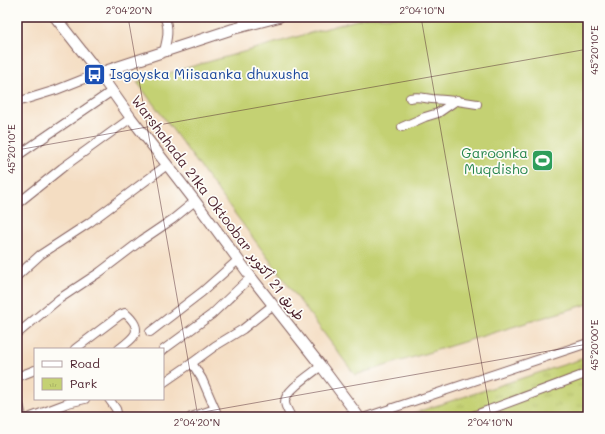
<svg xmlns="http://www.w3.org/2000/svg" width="605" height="434" viewBox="0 0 605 434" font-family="Mali,'Playpen Sans Arabic',sans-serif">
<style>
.green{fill:#c4d173;stroke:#87784f}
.park{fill:url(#park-tufts);stroke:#87784f}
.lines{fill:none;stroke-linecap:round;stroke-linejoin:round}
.minor-casing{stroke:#866260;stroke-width:10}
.major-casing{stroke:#866260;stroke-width:12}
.minor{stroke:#fff;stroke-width:8}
.major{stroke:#fff;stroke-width:10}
.ticks{fill:none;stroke:#4a1f2b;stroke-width:1;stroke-opacity:0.45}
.labels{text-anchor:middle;stroke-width:3.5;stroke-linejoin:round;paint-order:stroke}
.transit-label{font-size:14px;fill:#164399;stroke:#fdfcf7;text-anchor:start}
.leisure-label{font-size:14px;fill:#27864d;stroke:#fdfcf7;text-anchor:end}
.street-label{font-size:14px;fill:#4a1f2b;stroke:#fdfcf7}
.neatline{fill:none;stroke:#4a1f2b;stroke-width:1.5}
.ticks-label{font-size:10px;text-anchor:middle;fill:#4a1f2b}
</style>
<defs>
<pattern id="park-tufts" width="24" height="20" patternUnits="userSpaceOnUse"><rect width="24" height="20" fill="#c4d173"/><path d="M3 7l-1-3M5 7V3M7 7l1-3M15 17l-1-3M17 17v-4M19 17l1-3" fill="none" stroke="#aab364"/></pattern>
</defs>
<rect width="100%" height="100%" fill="#fdfcf7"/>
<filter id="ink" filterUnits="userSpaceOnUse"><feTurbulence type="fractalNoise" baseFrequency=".025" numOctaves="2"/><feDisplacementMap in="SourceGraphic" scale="8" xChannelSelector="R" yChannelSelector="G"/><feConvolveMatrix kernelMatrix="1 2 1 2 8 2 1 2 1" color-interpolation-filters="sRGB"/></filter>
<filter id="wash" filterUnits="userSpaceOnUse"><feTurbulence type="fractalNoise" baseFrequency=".012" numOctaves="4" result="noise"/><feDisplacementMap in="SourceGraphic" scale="16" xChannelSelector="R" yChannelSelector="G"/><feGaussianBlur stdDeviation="0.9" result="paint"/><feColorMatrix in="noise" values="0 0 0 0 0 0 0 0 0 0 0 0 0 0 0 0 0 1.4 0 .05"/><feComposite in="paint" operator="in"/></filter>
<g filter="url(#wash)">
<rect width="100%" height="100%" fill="#f4ddc2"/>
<path class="green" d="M367,17H588V304L355,375L137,82Z"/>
<path class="park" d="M588,357V417H401Z"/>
</g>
<g filter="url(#ink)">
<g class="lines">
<defs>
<g id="minor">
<path d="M242,17L245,26"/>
<path d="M164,51C167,40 170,27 164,17"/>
<path d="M410,98C418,96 424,98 432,99C448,100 461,101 477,104"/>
<path d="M17,102L56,90L99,73"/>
<path d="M402,127L425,117L438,113L457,100"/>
<path d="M17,156L112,91"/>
<path d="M17,204L62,168L131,118"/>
<path d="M17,276L40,255L89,223L167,165"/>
<path d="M150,332L202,292L238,260"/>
<path d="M17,334L59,299L100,272L142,240L173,219L195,201"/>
<path d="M75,349L120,315L125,313C145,330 135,337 119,349"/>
<path d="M163,350L211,315L251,277"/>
<path d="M17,377L35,370"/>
<path d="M163,383L192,363"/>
<path d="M17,396L22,417"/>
<path d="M109,399L116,409L118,417"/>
<path d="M215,409L202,379L192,363L215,346L243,329L273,305"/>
<path d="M31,417L68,403L85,399"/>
<path d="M191,417L215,409L218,417"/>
<path d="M291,417C289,412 285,407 285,402C284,391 313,373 321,366"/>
<path d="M366,417L588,343"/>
<path d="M470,417L588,373"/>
<path d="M584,417L588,413"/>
</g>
<g id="major">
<path d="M55,17L99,73L131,118L195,201L251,277L321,366L359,417"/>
<path d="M99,73L233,29L279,17"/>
</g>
</defs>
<use href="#minor" class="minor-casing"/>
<use href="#major" class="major-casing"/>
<use href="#minor" class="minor"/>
<use href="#major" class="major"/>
</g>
</g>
<path class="ticks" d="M128,17L198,417M421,17L491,417M17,150L588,49M175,417L588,344"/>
<defs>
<symbol id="bus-square" viewBox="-11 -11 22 22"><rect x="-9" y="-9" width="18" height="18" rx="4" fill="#1a4fb4" stroke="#fdfcf7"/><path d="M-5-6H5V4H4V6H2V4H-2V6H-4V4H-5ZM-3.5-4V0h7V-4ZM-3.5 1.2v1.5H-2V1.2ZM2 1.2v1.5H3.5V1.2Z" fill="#fff"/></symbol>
<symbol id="stadium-square" viewBox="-11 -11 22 22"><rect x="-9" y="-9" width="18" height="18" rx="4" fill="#2e9e5b" stroke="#fdfcf7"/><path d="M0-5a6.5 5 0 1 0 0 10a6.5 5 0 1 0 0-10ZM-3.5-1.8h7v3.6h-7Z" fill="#fff"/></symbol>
</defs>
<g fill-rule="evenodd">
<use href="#bus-square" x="82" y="62" width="25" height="25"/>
<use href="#stadium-square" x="530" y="148" width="25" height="25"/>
</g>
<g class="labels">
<g class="transit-label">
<text x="110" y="79">Isgoyska Miisaanka dhuxusha</text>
</g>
<g class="leisure-label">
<text x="528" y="158">Garoonka<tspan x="528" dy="16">Muqdisho</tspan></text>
</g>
<g class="street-label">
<text transform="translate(218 208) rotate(53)" y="5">Warshahada 21ka Oktoobar طريق 21 أكتوبر</text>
</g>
</g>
<rect width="605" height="434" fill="none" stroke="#fdfcf7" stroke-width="44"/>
<rect x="34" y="348" width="130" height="52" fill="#fdfcf7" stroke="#b5a4a5"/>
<rect x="42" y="361" width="20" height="6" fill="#ffffff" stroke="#b5a4a5"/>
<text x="70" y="368" font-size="12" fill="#4a1f2b">Road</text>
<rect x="42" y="378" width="20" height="12" fill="url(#park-tufts)" stroke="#b5a4a5"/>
<text x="70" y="388" font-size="12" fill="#4a1f2b">Park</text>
<rect x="22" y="22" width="561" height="390" class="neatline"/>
<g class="ticks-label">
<text x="129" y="14">2°04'20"N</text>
<text x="422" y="14">2°04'10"N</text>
<text transform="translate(594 50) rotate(-90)" y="4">45°20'10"E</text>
<text transform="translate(11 149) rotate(-90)" y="4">45°20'10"E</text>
<text transform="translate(594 345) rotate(-90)" y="4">45°20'00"E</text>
<text x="197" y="426">2°04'20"N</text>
<text x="490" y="426">2°04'10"N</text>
</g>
</svg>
